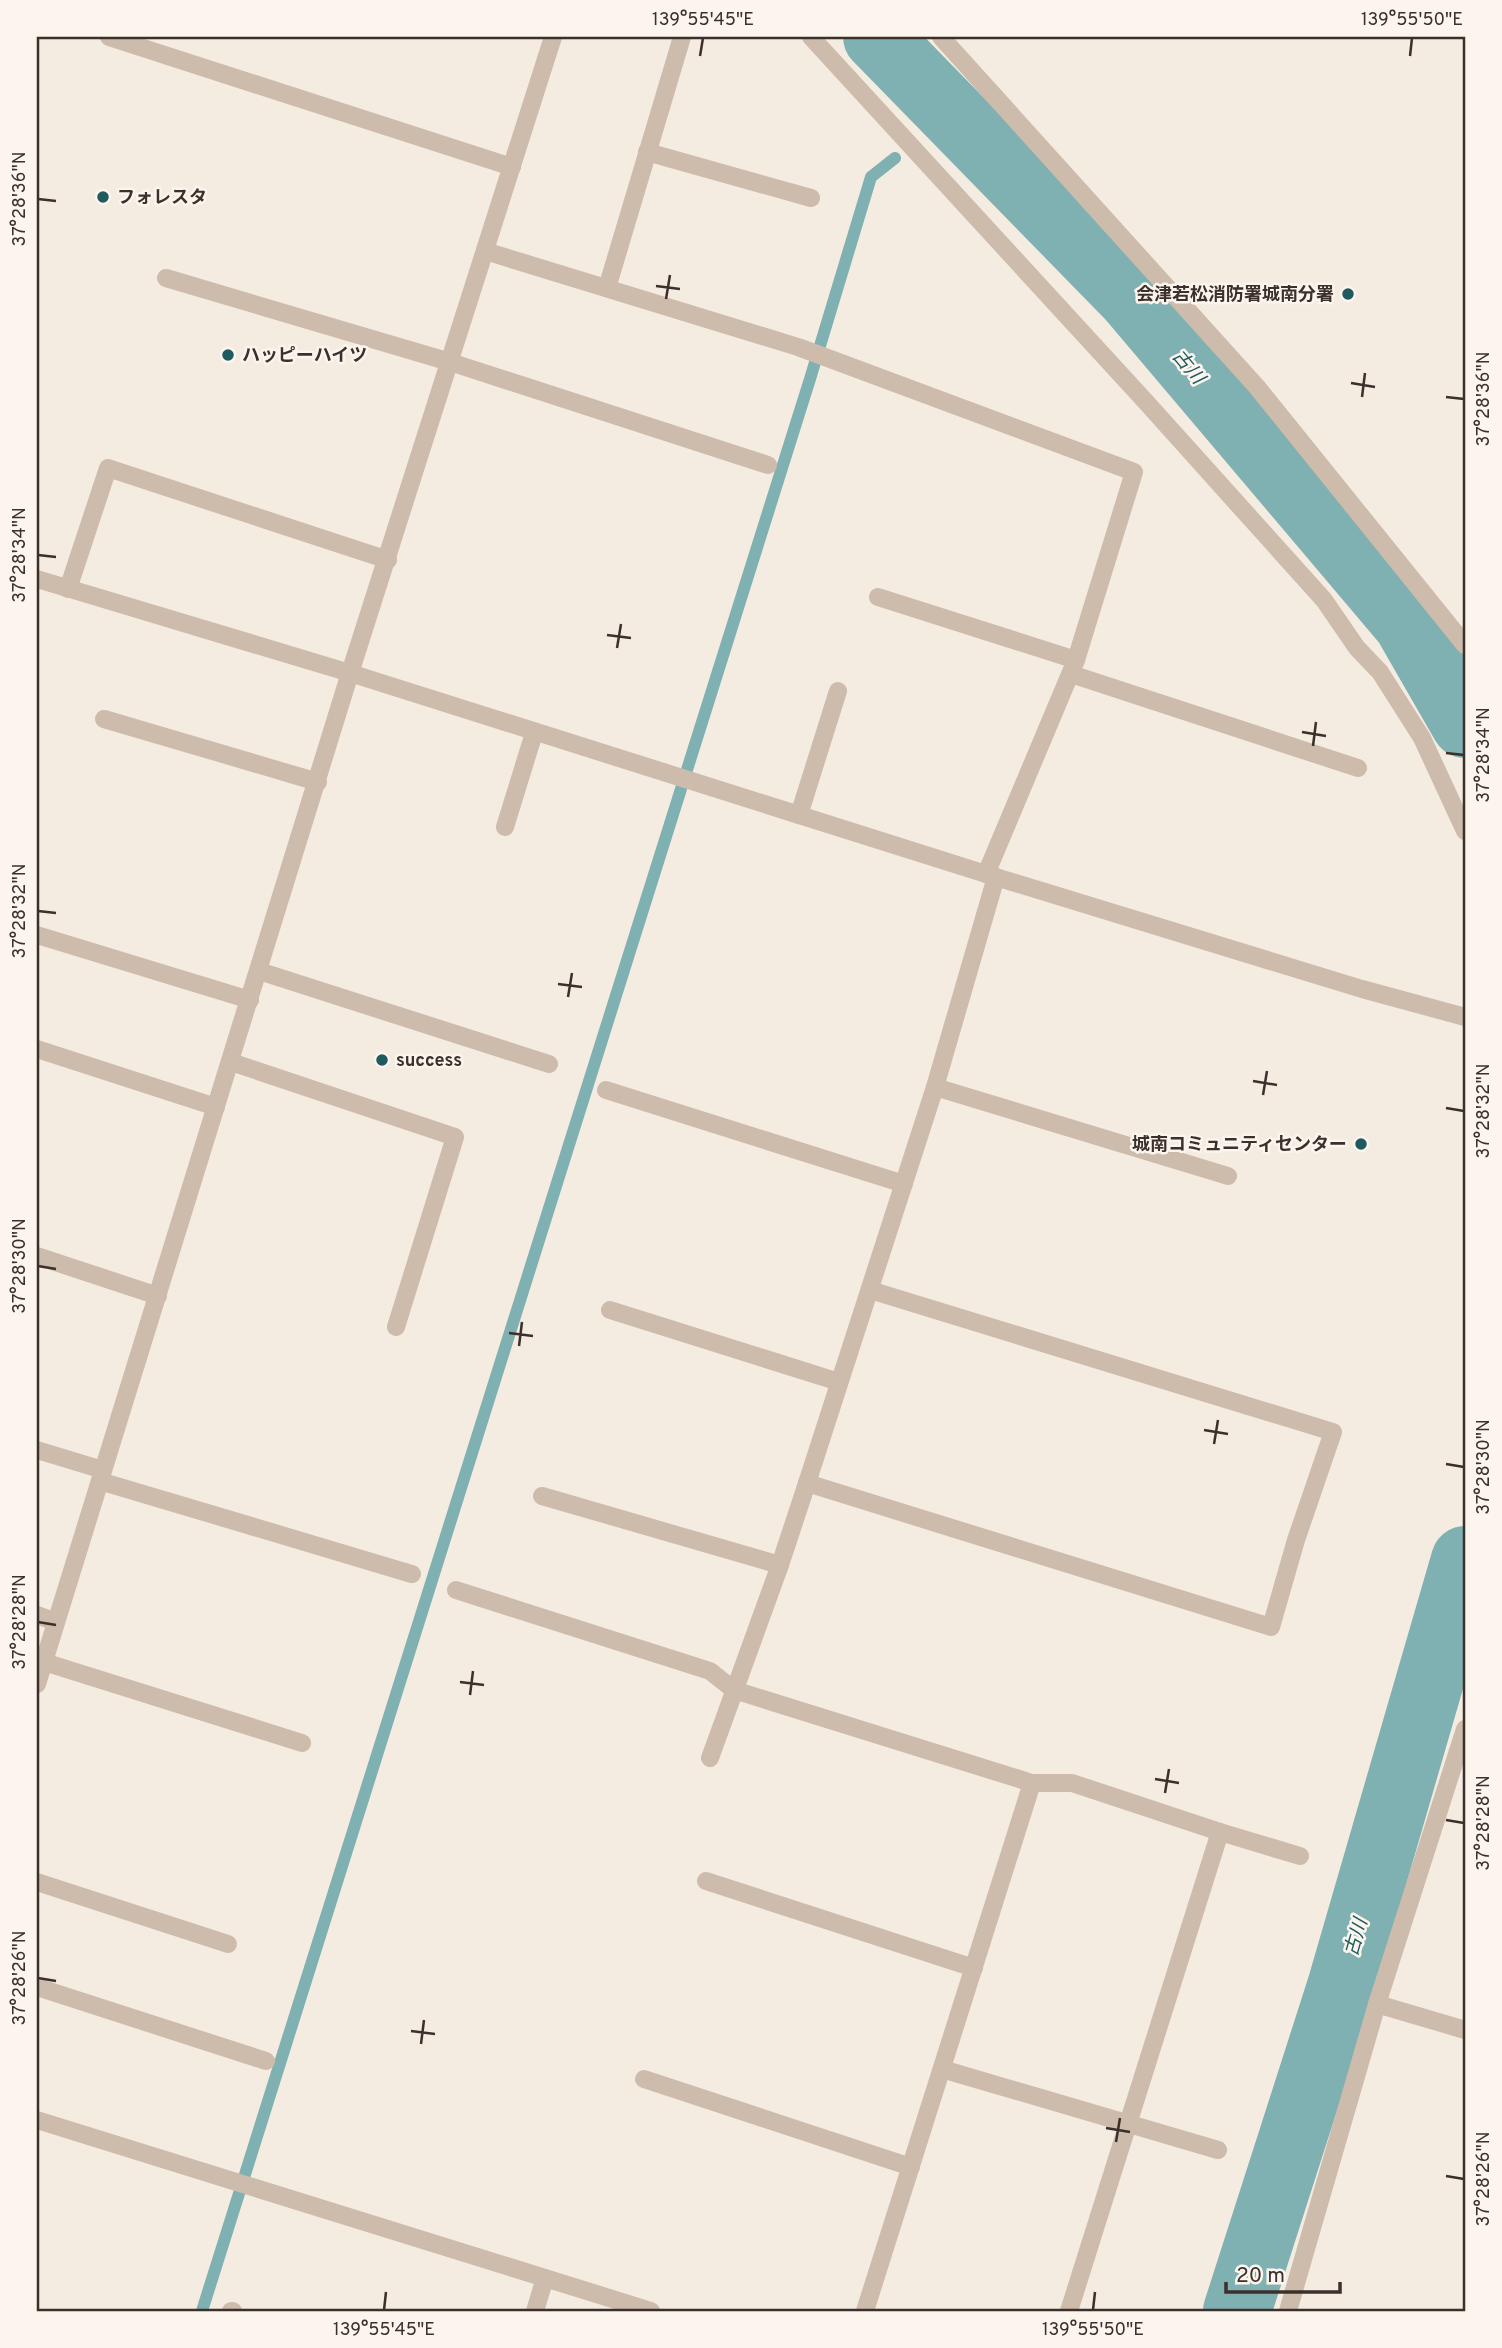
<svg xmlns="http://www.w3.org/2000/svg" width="1502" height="2348" viewBox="0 0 1502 2348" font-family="Overpass,'Noto Sans JP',sans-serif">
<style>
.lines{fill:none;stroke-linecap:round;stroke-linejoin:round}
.stream{stroke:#7fb0b2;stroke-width:12}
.river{stroke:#7fb0b2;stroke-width:68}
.service{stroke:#cdbbac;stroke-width:18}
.minor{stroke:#cdbbac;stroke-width:18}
.tertiary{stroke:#cdbbac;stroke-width:18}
.ticks{fill:none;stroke:#3b302b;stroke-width:2.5}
.poi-dot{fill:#1f5a5e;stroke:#fbf5ee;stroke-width:2.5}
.labels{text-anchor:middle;stroke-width:5;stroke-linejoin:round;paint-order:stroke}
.poi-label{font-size:18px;font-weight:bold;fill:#3b302b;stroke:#fbf5ee;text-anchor:start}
.water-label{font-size:19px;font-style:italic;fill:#1f5a5e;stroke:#fbf5ee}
.neatline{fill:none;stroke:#3b302b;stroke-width:2.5}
.ticks-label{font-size:18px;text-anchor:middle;fill:#3b302b}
</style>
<rect width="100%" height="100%" fill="#f4ebe1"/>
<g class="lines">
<path class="stream" d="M202,2311L810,379L871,177L895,158"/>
<g class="river">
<path d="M877,37L1131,297L1407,623L1465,724"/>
<path d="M1237,2311L1341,1987L1465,1560"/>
</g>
<path class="service" d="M505,827L534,733"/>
<g class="minor">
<path d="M109,37L512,167"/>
<path d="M811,37L1146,402L1324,600L1357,648L1380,672L1422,738L1465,831"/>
<path d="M941,37L1257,387L1465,645"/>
<path d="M647,152L811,198"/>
<path d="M485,251L798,347L1134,472L1076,660"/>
<path d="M166,278L450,362L768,465"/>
<path d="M607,288L682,37"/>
<path d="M37,579L350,673L986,874L1362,989L1465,1017"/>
<path d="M68,589L108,468L388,560"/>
<path d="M878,597L1076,660L986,874"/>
<path d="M1071,674L1358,768"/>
<path d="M104,719L318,782"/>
<path d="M799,815L838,691"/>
<path d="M37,935L250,1000"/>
<path d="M259,971L549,1064"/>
<path d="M37,1049L216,1107"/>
<path d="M231,1062L455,1137L396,1327"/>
<path d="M935,1087L1228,1176"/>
<path d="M606,1090L904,1184"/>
<path d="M37,1256L158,1296"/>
<path d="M610,1310L839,1382"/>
<path d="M37,1450L103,1470"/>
<path d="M100,1481L412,1574"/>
<path d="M807,1483L1271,1627L1296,1540L1333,1432L870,1290"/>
<path d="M542,1496L780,1565"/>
<path d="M456,1590L710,1671L734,1690L1032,1783H1072L1220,1832L1300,1856"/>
<path d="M37,1615L56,1622"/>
<path d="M44,1662L302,1743"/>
<path d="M37,1684L350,673L553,37"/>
<path d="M1465,1729L1377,2004L1465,2030"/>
<path d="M710,1758L780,1565L807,1483L935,1087L996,877"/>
<path d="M706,1881L974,1968"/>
<path d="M37,1882L228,1944"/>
<path d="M37,1987L266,2061"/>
<path d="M942,2069L1218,2150"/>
<path d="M644,2079L911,2167"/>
<path d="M231,2311H233"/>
<path d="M535,2311L545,2278"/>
<path d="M865,2311L1032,1783"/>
<path d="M1069,2311L1220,1832"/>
<path d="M1288,2311L1377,2004"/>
</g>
<path class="tertiary" d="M37,2120L651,2311"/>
</g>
<path class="ticks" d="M700,56L703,38M1410,56L1412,38M38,199L56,201M656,286L680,289M666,299L670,275M1351,383L1375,387M1362,397L1365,373M1446,397L1464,399M38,555L56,557M607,635L631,638M617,648L621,624M1302,732L1326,736M1313,746L1316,722M1446,753L1464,755M38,911L56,913M558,984L582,987M568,997L572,973M1253,1081L1277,1085M1263,1095L1267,1071M1446,1108L1464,1111M38,1266L56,1269M509,1333L533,1336M519,1346L522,1322M1204,1430L1228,1434M1214,1444L1218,1420M1446,1464L1464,1467M38,1622L56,1625M460,1682L484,1685M470,1695L473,1671M1155,1779L1179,1783M1165,1793L1169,1769M1446,1820L1464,1823M38,1978L56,1981M411,2031L435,2034M421,2044L424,2020M1106,2128L1130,2132M1116,2142L1120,2118M1446,2176L1464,2179M384,2310L386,2292M1093,2310L1095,2292"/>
<g class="poi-dot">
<circle cx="103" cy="197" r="7"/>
<circle cx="1348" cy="294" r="7"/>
<circle cx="228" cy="355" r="7"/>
<circle cx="382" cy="1060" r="7"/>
<circle cx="1361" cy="1144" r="7"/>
</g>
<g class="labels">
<g class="poi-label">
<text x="117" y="203">フォレスタ</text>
<text x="1334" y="300" text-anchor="end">会津若松消防署城南分署</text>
<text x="242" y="361">ハッピーハイツ</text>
<text x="396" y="1066">success</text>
<text x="1347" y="1150" text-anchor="end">城南コミュニティセンター</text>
</g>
<g class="water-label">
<text transform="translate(1189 366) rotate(50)" y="7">古川</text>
<text transform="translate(1355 1937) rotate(-74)" y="7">古川</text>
</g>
</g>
<rect width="1502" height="2348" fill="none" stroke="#fbf5ee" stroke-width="77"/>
<path d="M1226 2282v10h114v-10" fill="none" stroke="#3b302b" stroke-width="3.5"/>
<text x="1236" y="2282" font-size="21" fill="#3b302b" stroke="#fbf5ee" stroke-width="5" paint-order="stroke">20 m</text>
<rect x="38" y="38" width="1426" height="2272" class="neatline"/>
<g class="ticks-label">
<text x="703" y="25">139°55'45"E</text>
<text x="1412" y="25">139°55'50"E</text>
<text transform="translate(19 199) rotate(-90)" y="6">37°28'36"N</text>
<text transform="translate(1483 399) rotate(-90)" y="6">37°28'36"N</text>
<text transform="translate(19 555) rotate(-90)" y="6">37°28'34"N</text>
<text transform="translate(1483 755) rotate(-90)" y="6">37°28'34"N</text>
<text transform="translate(19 911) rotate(-90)" y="6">37°28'32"N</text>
<text transform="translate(1483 1111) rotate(-90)" y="6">37°28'32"N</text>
<text transform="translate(19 1266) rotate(-90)" y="6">37°28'30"N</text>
<text transform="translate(1483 1467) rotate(-90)" y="6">37°28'30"N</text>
<text transform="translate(19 1622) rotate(-90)" y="6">37°28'28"N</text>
<text transform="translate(1483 1823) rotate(-90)" y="6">37°28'28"N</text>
<text transform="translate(19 1978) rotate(-90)" y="6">37°28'26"N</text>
<text transform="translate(1483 2179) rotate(-90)" y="6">37°28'26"N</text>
<text x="384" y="2335">139°55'45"E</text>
<text x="1093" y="2335">139°55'50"E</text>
</g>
</svg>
